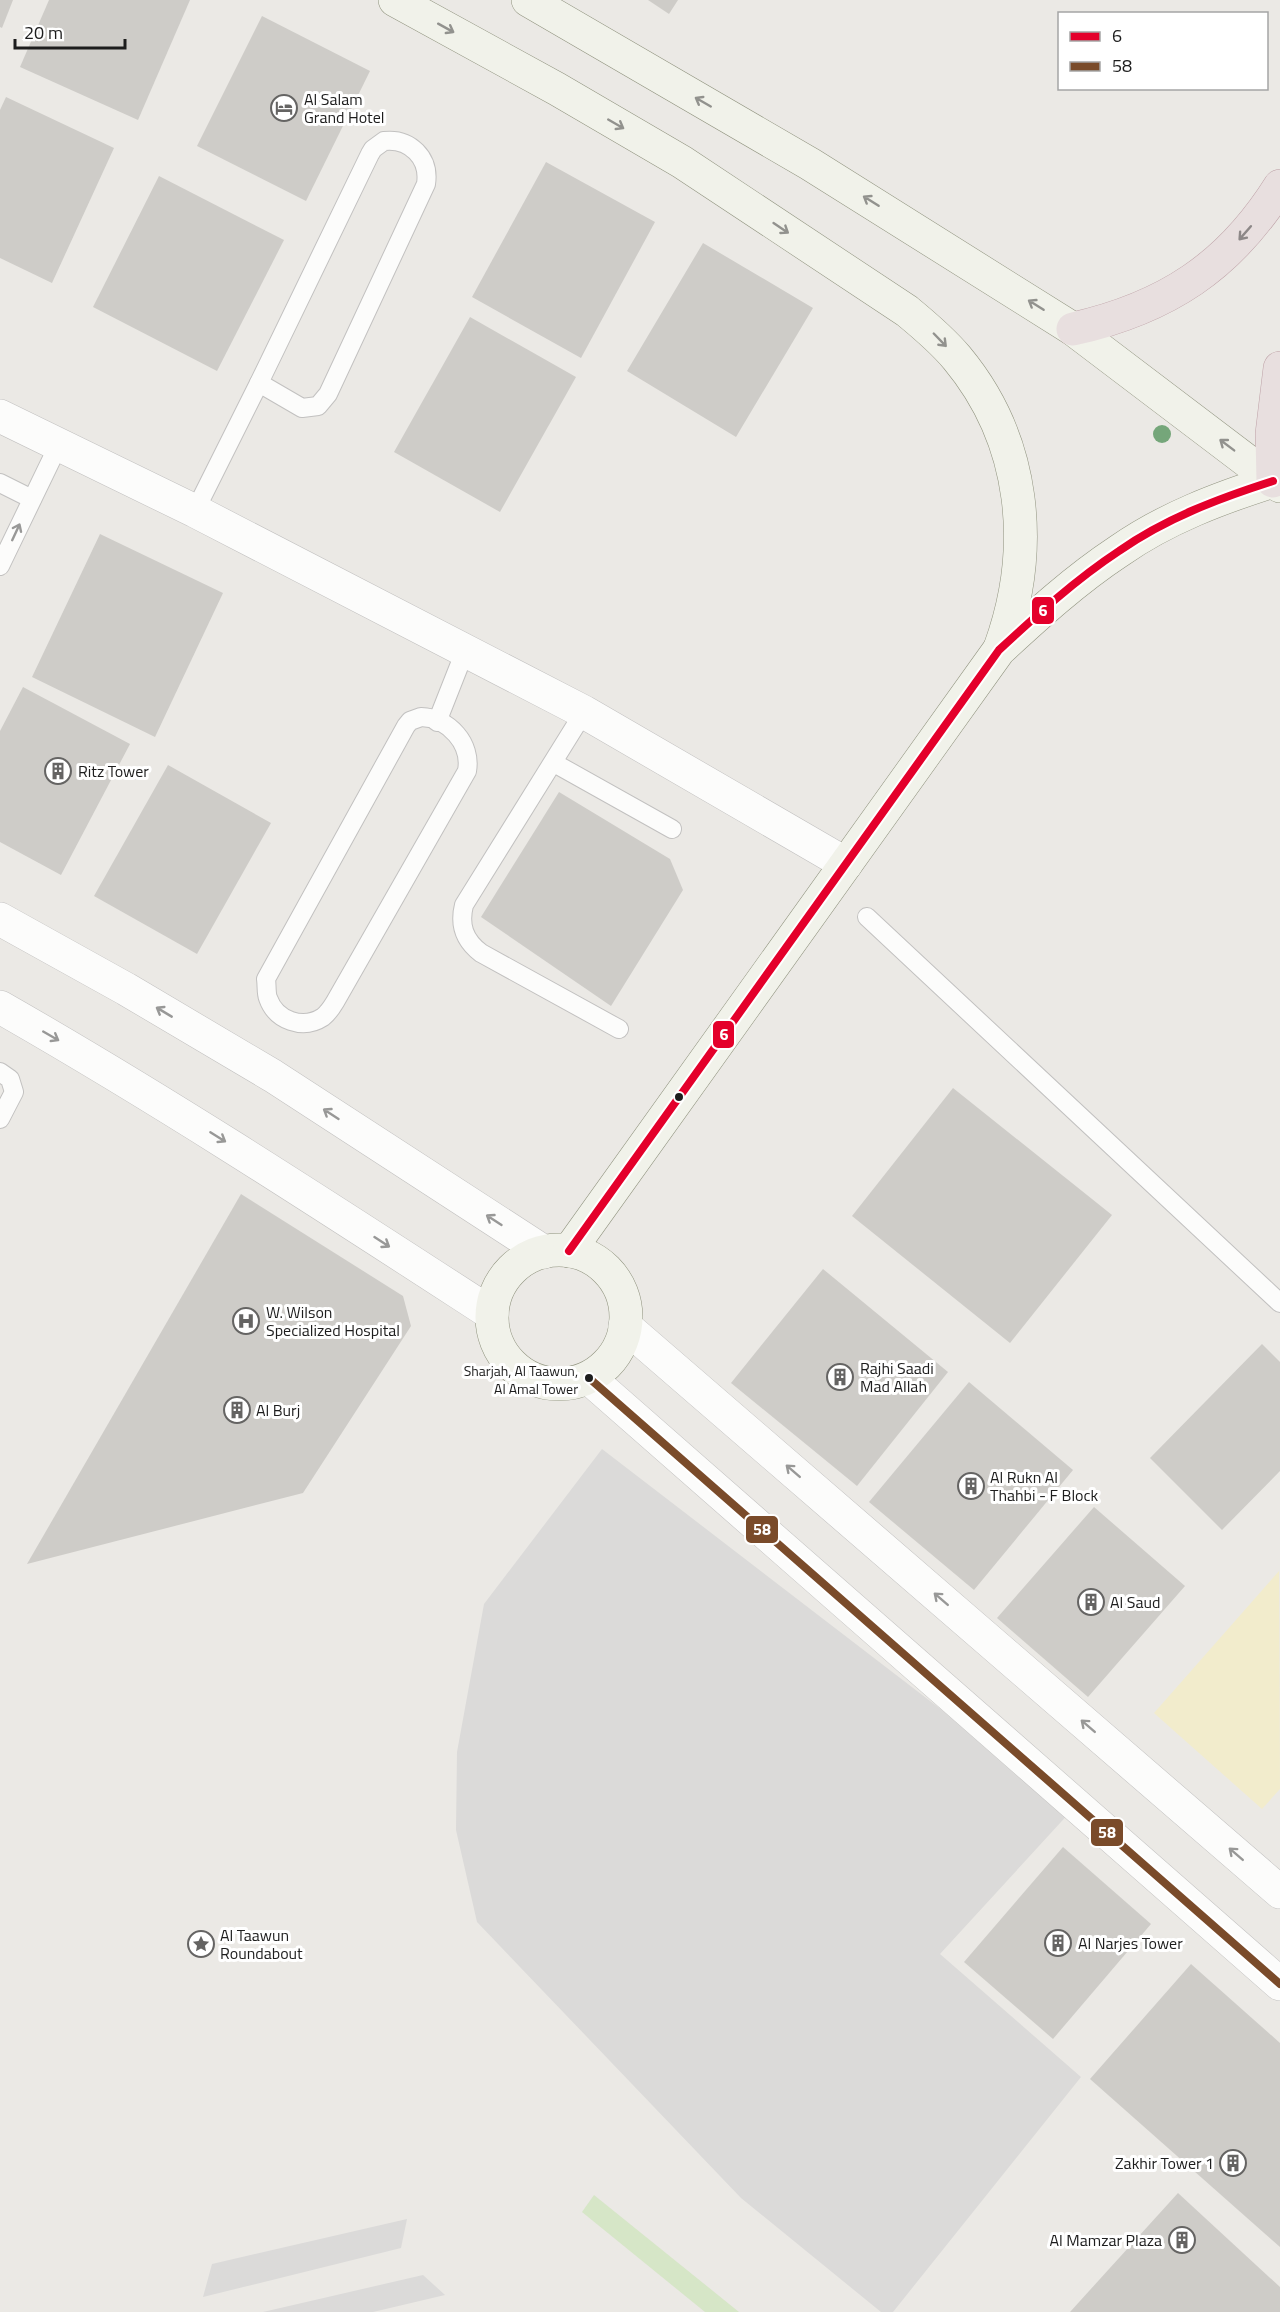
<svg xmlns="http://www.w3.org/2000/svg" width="1280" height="2312" viewBox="0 0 1280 2312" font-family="'Titillium Web',sans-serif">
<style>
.grass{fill:#d6e6c7}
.sand{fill:#f2eccc}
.parking{fill:#dbdad9}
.building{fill:#ceccc8}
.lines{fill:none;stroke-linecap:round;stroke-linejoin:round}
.service-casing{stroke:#c2c1c0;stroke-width:20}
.minor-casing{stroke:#c2c1c0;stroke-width:34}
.tertiary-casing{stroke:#c2c1c0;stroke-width:34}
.secondary-casing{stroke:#90937f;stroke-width:34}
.motorway-casing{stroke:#bda0a6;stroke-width:34}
.service{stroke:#fcfcfb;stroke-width:18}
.minor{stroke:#fcfcfb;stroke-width:33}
.tertiary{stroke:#fcfcfb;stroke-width:33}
.secondary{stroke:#f1f2ea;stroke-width:33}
.motorway{stroke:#e8dfdf;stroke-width:33}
.bus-1-casing{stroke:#fff;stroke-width:12}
.bus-2-casing{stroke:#fff;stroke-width:12}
.bus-1{stroke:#e4002b;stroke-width:8}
.bus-2{stroke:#7a4b2a;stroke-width:8}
.tree{fill:#75a67a}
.oneway{stroke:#92928e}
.oneway2{stroke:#8d8888}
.oneway3{stroke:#989897}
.bus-dot{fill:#1d1d1d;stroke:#fff;stroke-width:2}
.labels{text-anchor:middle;stroke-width:6;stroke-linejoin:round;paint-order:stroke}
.bus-label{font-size:14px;fill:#1d1d1d;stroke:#fff;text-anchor:end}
.poi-label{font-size:16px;fill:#1d1d1d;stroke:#fff;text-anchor:start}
.line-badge{stroke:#fff;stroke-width:2}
.badge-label{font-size:16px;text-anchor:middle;font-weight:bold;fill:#fff}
</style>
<rect width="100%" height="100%" fill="#ebe9e5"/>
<path class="grass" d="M594,2195L739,2312H705L582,2212Z"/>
<path class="sand" d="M1279,1571L1280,1789L1262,1809L1154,1713Z"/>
<g class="parking">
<path d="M602,1449L1072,1810L940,1954L1081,2077L893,2312H881L741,2198L477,1922L456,1830L457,1752L484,1604Z"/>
<path d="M407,2219L401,2248L203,2297L212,2264Z"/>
<path d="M423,2275L445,2295L373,2312H263Z"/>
</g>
<g class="building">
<path d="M0,0H13L2,28L0,27Z"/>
<path d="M49,0H190L138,120L20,67Z"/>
<path d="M648,0H678L669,14Z"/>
<path d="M262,16L370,71L306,201L197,146Z"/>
<path d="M6,97L114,148L52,283L0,258V110Z"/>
<path d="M546,162L655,222L581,358L472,297Z"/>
<path d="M159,176L284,240L217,371L93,307Z"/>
<path d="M703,243L813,308L736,437L627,371Z"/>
<path d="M470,317L576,377L500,512L394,452Z"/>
<path d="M100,534L223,593L155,737L32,677Z"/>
<path d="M23,687L130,744L61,875L0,842V731Z"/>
<path d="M168,765L271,823L197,954L94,896Z"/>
<path d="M559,792L670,859L683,890L611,1006L481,917Z"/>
<path d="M953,1088L1112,1215L1010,1343L852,1216Z"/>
<path d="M241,1194L403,1296L411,1326L303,1493L27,1564Z"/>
<path d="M823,1269L948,1372L857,1486L731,1383Z"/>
<path d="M1262,1344L1280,1362V1471L1222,1530L1150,1458Z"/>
<path d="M969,1382L1073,1470L974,1590L869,1502Z"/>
<path d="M1094,1507L1185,1586L1088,1697L997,1618Z"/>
<path d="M1063,1847L1151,1924L1053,2039L964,1962Z"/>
<path d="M1191,1964L1280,2043V2247L1090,2079Z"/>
<path d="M1178,2193L1280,2287V2312H1070Z"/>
</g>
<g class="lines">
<defs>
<g id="service">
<path d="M384,141C410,138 430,158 426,184L328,394L318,406L302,408L259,383L370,154L373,149Z"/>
<path d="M0,483L32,499"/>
<path d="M195,511L259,383"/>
<path d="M0,566L58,446"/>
<path d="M584,712L464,905C459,925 464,940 481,953L619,1029"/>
<path d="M421,717C449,718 472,744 467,771L335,1002C332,1007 328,1013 323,1017C303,1030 276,1021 268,998C266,993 267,985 266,979L406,726L410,721Z"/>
<path d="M437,722L465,651"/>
<path d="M554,763L672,829"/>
<path d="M867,917L1280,1303"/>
<path d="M0,1072L10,1079L14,1092L0,1119"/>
</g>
<path id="minor" d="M0,416L195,511L584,712L846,864"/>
<g id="tertiary">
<path d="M0,919L126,989L273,1076L544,1252"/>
<path d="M0,1007C168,1103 330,1209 492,1314"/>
<path d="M625,1326L1280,1892"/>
<path d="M589,1378L1280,1984"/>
</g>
<g id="secondary">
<path d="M395,0L557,89L682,162L907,311C924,325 942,340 957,358C1026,441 1036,549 1000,648"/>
<path d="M528,0L810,164L1073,329L1280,486"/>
<circle cx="559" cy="1317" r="67"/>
<path d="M569,1251L999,650C1037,615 1075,580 1119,551C1166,518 1220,498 1273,481"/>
</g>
<g id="motorway">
<path d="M1073,329C1166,308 1229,267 1280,186"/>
<path d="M1273,481L1272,434L1280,368"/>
</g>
</defs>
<use href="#service" class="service-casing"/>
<use href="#minor" class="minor-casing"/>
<use href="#tertiary" class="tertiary-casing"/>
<use href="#secondary" class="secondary-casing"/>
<use href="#motorway" class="motorway-casing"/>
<use href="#service" class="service"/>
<use href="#minor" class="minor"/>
<use href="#tertiary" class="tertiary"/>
<use href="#secondary" class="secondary"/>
<use href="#motorway" class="motorway"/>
<defs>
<path id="bus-1" d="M569,1251L999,650C1037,615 1075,580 1119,551C1166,518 1220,498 1273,481"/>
<path id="bus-2" d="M589,1378L1280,1984"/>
</defs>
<use href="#bus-1" class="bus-1-casing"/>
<use href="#bus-2" class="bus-2-casing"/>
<use href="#bus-1" class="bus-1"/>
<use href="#bus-2" class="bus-2"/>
</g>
<circle class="tree" cx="1162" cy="434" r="9"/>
<defs><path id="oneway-shaft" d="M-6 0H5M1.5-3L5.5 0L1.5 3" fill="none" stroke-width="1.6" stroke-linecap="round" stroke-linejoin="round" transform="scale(1.5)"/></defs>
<g class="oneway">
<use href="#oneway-shaft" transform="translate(446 28) rotate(29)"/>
<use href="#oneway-shaft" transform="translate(703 102) rotate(-150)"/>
<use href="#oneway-shaft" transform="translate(616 124) rotate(30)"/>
<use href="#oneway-shaft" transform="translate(871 201) rotate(-148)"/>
<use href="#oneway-shaft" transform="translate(781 228) rotate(34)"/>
<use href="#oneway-shaft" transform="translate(1036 305) rotate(-148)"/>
<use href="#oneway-shaft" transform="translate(940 340) rotate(46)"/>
<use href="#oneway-shaft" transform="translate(1227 445) rotate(-143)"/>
</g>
<use class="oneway2" href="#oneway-shaft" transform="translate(1245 233) rotate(131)"/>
<g class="oneway3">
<use href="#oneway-shaft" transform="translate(16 532) rotate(-65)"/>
<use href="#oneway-shaft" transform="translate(164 1012) rotate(-149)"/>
<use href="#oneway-shaft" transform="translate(51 1036) rotate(30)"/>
<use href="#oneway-shaft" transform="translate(331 1114) rotate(-147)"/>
<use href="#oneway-shaft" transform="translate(218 1137) rotate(32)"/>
<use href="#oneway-shaft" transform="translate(494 1220) rotate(-147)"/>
<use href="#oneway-shaft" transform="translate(382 1242) rotate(33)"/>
<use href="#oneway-shaft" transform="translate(793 1471) rotate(-139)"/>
<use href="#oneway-shaft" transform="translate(941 1599) rotate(-139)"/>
<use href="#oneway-shaft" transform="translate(1088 1726) rotate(-139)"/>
<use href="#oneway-shaft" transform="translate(1236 1854) rotate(-139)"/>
</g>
<defs>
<symbol id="hotel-ring" viewBox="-11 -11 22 22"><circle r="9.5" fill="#fff" stroke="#656463" stroke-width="1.5"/><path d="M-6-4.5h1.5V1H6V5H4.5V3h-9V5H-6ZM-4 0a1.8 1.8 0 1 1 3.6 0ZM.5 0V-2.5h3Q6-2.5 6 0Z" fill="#656463"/></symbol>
<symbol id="building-ring" viewBox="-11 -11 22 22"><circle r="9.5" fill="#fff" stroke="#656463" stroke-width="1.5"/><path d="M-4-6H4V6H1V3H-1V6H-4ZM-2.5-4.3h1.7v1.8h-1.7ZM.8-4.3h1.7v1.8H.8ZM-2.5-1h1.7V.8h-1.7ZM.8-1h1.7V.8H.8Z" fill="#656463"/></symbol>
<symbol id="hospital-ring" viewBox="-11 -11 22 22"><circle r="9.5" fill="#fff" stroke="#656463" stroke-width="1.5"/><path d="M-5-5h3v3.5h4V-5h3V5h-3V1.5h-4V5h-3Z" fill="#656463"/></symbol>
<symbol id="sight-ring" viewBox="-11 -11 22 22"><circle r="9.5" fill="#fff" stroke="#656463" stroke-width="1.5"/><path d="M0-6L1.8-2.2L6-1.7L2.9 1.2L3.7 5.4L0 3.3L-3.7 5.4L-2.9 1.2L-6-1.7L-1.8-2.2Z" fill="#656463"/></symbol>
</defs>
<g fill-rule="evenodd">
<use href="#hotel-ring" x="269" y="93" width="30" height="30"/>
<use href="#building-ring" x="43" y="756" width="30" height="30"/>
<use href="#hospital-ring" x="231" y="1306" width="30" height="30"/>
<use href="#building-ring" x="825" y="1362" width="30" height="30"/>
<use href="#building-ring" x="222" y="1395" width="30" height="30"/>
<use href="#building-ring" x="956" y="1471" width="30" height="30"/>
<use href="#building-ring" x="1076" y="1587" width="30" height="30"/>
<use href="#building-ring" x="1043" y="1928" width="30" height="30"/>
<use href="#sight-ring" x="186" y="1929" width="30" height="30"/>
<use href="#building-ring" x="1218" y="2148" width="30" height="30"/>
<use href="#building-ring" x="1167" y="2225" width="30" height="30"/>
</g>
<g class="bus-dot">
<circle cx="679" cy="1097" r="5"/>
<circle cx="589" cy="1378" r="5"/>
</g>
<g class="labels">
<g class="bus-label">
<text x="578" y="1376">Sharjah, Al Taawun,<tspan x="578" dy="18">Al Amal Tower</tspan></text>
</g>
<g class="poi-label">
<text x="304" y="105">Al Salam<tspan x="304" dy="18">Grand Hotel</tspan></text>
<text x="78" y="777">Ritz Tower</text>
<text x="266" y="1318">W. Wilson<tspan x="266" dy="18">Specialized Hospital</tspan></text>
<text x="860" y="1374">Rajhi Saadi<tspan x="860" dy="18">Mad Allah</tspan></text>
<text x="256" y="1416">Al Burj</text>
<text x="990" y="1483">Al Rukn Al<tspan x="990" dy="18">Thahbi - F Block</tspan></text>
<text x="1110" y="1608">Al Saud</text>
<text x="220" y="1941">Al Taawun<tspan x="220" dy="18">Roundabout</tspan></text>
<text x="1078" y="1949">Al Narjes Tower</text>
<text x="1214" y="2169" text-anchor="end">Zakhir Tower 1</text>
<text x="1162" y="2246" text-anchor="end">Al Mamzar Plaza</text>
</g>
</g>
<g class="line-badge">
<rect x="1031" y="596" width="24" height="29" rx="6" fill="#e4002b"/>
<rect x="712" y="1020" width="23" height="29" rx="6" fill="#e4002b"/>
<rect x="745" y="1515" width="34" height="29" rx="6" fill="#7a4b2a"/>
<rect x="1090" y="1818" width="34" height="29" rx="6" fill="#7a4b2a"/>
</g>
<g class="badge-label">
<text x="1043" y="616">6</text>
<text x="724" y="1040">6</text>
<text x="762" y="1535">58</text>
<text x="1107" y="1838">58</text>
</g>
<rect x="1058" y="12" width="210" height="78" fill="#ffffff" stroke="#a5a5a5" stroke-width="1.5"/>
<rect x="1070" y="32" width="30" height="9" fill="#e4002b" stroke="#a5a5a5" stroke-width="1.5"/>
<text x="1112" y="42" font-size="18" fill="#1d1d1d">6</text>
<rect x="1070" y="62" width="30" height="9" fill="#7a4b2a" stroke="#a5a5a5" stroke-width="1.5"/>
<text x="1112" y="72" font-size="18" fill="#1d1d1d">58</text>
<path d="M15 39v9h110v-9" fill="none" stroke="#1d1d1d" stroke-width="3"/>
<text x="24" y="39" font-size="18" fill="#1d1d1d" stroke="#ffffff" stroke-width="4.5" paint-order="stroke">20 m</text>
</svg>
